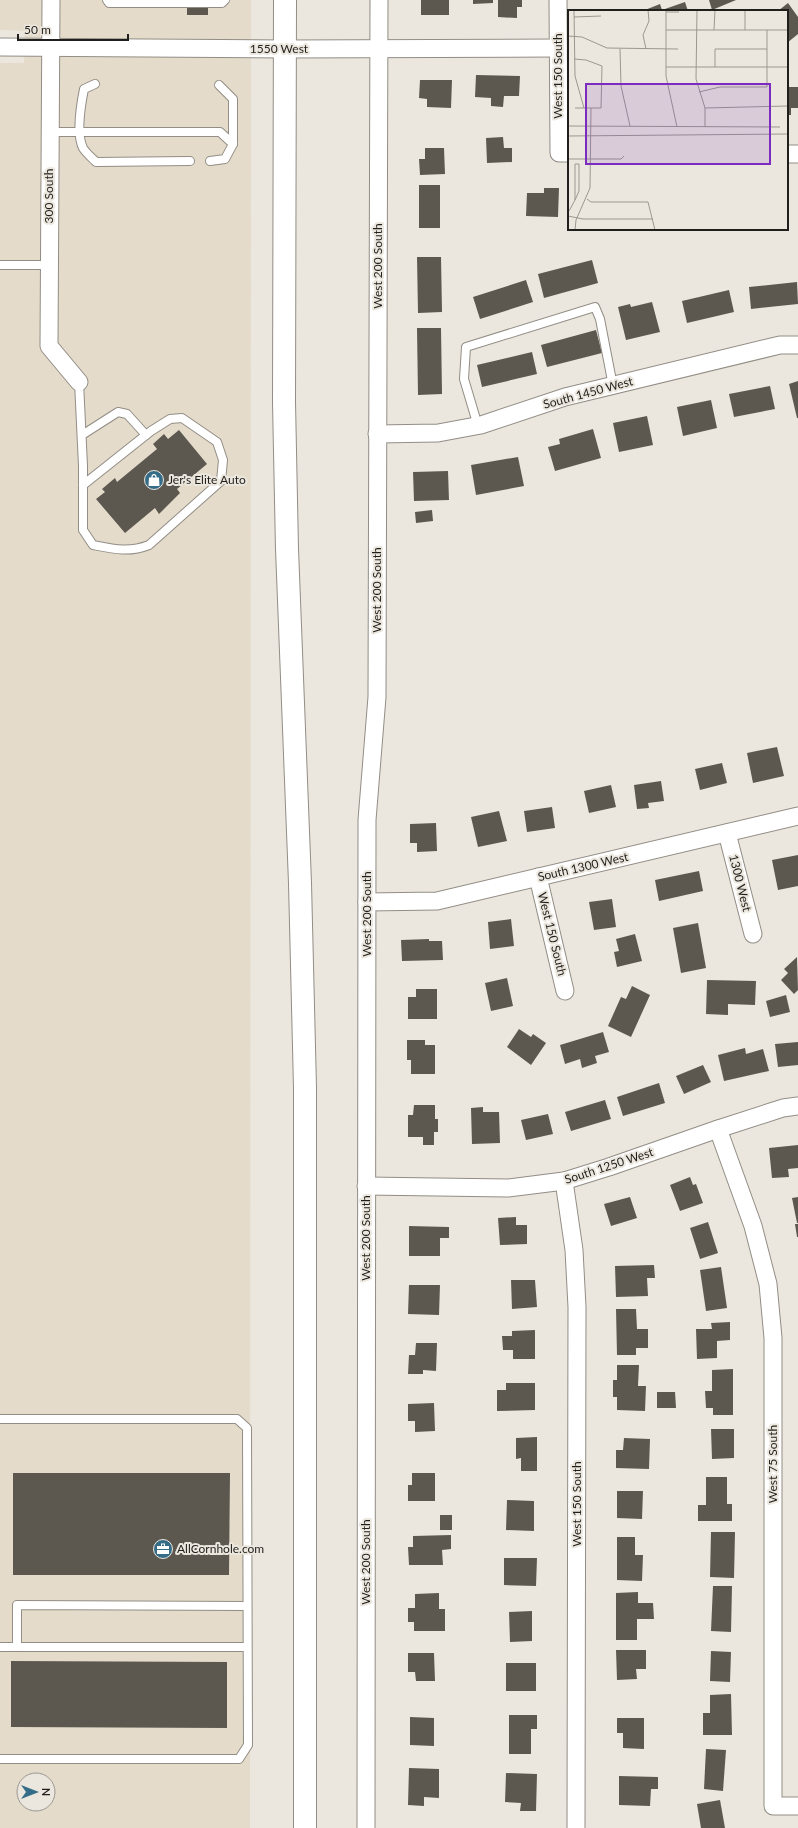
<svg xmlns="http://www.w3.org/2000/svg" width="798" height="1828" viewBox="0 0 798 1828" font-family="Lato,sans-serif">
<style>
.built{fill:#e4dbcb;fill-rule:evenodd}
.building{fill:#5c5850}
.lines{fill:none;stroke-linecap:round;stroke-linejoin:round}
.lane-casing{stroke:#928d85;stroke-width:10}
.street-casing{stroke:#928d85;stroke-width:19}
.primary-casing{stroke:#928d85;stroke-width:24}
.lane{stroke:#fff;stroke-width:8}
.street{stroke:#fff;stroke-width:17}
.primary{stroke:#fff;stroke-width:22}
.labels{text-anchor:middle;stroke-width:4;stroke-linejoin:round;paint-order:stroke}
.street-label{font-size:12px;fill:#211f1b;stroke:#ece7de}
.poi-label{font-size:12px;fill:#211f1b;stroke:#ece7de;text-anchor:start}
.inset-road{fill:none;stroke:#9b9790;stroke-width:1}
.view{fill:#7b2cbf;fill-opacity:0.15;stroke:#7b2cbf;stroke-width:2}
.inset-edge{fill:none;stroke:#211f1b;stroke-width:2}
</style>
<rect width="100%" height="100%" fill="#ece7de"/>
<path class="built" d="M0,0H251L250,1828H0V63H24L25,31L0,30ZM24,1780H48V1804H24Z"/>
<g class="building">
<rect x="187" y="0" width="21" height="15"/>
<rect x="421" y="0" width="28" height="15"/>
<path d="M473,0H493V3L473,4Z"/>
<path d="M498,0H522V7H517V18L498,17Z"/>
<path d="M709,0H736L712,10Z"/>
<path d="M685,2L688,11H645V10L660,4L662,10Z"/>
<path d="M788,3L798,17V34L787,43V11H778Z"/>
<path d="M476,75L520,76L519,96H504L503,107L491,106V98L475,97Z"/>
<path d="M420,80H452L451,108L427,107V99L419,98Z"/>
<path d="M787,87H798V108H791V115H787Z"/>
<path d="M503,137L504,148H512V162L487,163L486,138Z"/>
<path d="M425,148H444L445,174L420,175L419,159H425Z"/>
<rect x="419" y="185" width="21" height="43"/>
<path d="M544,188H559L558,217L526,216L527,193H544Z"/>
<path d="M417,257H441L442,312L418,313Z"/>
<path d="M592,260L598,283L544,298L538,274Z"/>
<path d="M526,280L533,302L480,319L473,297Z"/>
<path d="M797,282L798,304L751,309L749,287Z"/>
<path d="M729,290L734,312L687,323L682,301Z"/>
<path d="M652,302L660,332L626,340L618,307L630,304L631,307Z"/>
<path d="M417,328H441L442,394L418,395Z"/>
<path d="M596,330L602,353L547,367L541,345Z"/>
<path d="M532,352L537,374L482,387L477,365Z"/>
<path d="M798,381V418H797L789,384Z"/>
<path d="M770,386L775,409L734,417L729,394Z"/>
<path d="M711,400L717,428L683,436L677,407Z"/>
<path d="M647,416L653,445L619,452L613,423Z"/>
<path d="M593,429L601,458L555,471L548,447L560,444L559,439Z"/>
<path d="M179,430L207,464L177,489L180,493L159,514L155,508L125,533L96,499L105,492L102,489L115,478L117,482L157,449L153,444L164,434L168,439Z"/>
<path d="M518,457L524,486L476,495L471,465Z"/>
<path d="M448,471L449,500L414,501L413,472Z"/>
<path d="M432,510L433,521L416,523L415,512Z"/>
<path d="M777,747L784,776L753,783L747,753Z"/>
<path d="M722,763L727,783L700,790L695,769Z"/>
<path d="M661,781L664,801L648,803L649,808L637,809L634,785Z"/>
<path d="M611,785L616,807L589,813L584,791Z"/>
<path d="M552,807L555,828L527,832L524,811Z"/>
<path d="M499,811L507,841L478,847L471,817Z"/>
<path d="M436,823L437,851L417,852V843H410V824Z"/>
<path d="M798,855V886L778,890L772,860Z"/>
<path d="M699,871L703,891L659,901L655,880Z"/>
<path d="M612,899L616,927L594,930L589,902Z"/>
<path d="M511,919L514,946L490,949L488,922Z"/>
<path d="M698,923L706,968L681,973L673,928Z"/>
<path d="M635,934L642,961L617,967L614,952L619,951L616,939Z"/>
<path d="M429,939V941H442L443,960L402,961L401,940Z"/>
<path d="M797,957L798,990L794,994L781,980L788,973L784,969Z"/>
<path d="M507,978L513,1006L491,1011L485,983Z"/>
<path d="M707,980L756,981L755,1005L728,1004V1015L706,1014Z"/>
<path d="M632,986L650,995L631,1037L608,1026L621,997L626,999Z"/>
<path d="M416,989H437V1019H408V997H416Z"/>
<path d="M786,995L790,1012L770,1017L766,1001Z"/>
<path d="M519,1029L531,1037L533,1034L546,1043L531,1065L507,1047Z"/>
<path d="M603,1032L609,1052L595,1056L597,1063L582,1068L580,1059L565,1064L560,1045Z"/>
<path d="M407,1040H425V1045H435V1074H411V1060H407Z"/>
<path d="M798,1042V1065L778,1067L775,1044Z"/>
<path d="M745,1048L746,1054L763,1049L769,1071L724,1081L718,1055Z"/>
<path d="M703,1065L711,1082L684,1094L676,1076Z"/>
<path d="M659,1083L665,1103L623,1116L617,1097Z"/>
<path d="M605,1100L611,1119L571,1131L565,1112Z"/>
<path d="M414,1105H435V1119H438V1132H434V1145H423V1137H408V1115H413Z"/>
<path d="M483,1107V1112H499L500,1143L472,1144L471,1108Z"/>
<path d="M548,1114L553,1134L526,1140L521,1120Z"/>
<path d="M798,1145V1168L788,1169L789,1177L772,1178L769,1148Z"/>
<path d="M690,1177L693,1185L696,1184L703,1203L680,1211L670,1185Z"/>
<path d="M630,1197L637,1218L611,1226L604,1204Z"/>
<path d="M798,1197V1223H797L792,1198Z"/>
<path d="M516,1217V1225H527V1244L500,1245L498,1218Z"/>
<path d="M708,1222L718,1253L700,1259L690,1228Z"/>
<path d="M795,1224H798V1237H797Z"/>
<path d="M409,1226L449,1227V1238H440V1256H409Z"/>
<path d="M654,1265L655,1278H647L648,1296L616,1297L615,1266Z"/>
<path d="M721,1267L727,1308L706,1311L700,1270Z"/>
<path d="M511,1280H535L537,1307L512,1309Z"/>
<path d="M409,1285H440L439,1315L408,1314Z"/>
<path d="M616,1309H636L637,1329H648V1348H636V1355H617Z"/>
<path d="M730,1322V1340L717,1341V1358L697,1359L696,1329H712L711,1323Z"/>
<path d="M535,1330V1359H513V1350H503L502,1336H512V1331Z"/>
<path d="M416,1343H437L436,1371L423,1370V1374H408L409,1355H415Z"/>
<path d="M617,1365H639L638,1386H646L645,1411L617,1410V1397H613V1380H617Z"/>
<path d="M733,1369V1415H713V1408H706L705,1391H712V1370Z"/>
<path d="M506,1383H535V1410L497,1411V1390H506Z"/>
<path d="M657,1392H675L676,1408H657Z"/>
<path d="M434,1403L435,1431L415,1432V1421H408V1404Z"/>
<path d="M711,1429H734V1458L712,1459Z"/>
<path d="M537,1437V1471H521V1458L516,1459V1438Z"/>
<path d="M624,1438L650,1439L649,1469L616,1468V1450H623Z"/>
<path d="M13,1473H230L229,1575H13Z"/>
<path d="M412,1473H435V1501H408V1485H412Z"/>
<path d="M706,1477H727V1504H732V1521H698V1505H706Z"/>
<path d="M617,1491H643L642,1519L617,1518Z"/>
<path d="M507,1500L534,1501V1531L506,1530Z"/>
<rect x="440" y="1515" width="12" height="15"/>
<path d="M711,1532H735L734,1578L710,1577Z"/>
<path d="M451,1535V1549L442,1550L443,1565H409L408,1547H413V1536Z"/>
<path d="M617,1537H635V1555H643L642,1581L617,1580Z"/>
<path d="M504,1558H537L536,1586L504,1585Z"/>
<path d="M713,1586H732L731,1632L711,1631Z"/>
<path d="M638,1592V1603H653L654,1619H637V1640H616V1593Z"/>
<path d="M439,1593V1609H445V1631H414V1622H408V1608H415V1594Z"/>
<path d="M532,1611V1641L510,1642L509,1612Z"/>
<path d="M616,1650H646V1669H636L637,1679L617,1680Z"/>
<path d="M711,1651L731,1652L730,1682L710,1681Z"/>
<path d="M408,1653H434L435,1681H416L415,1672H408Z"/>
<path d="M11,1661L227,1662V1728L11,1727Z"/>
<rect x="506" y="1663" width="30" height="28"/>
<path d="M731,1694L732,1735H703V1713H710V1695Z"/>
<path d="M509,1715H537V1729H531V1754H509Z"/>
<path d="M410,1717L434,1718V1746L410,1745Z"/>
<path d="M617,1718H644V1749L623,1748V1733H617Z"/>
<path d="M706,1749L726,1750L723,1791L704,1789Z"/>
<path d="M409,1768L439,1769V1798L424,1797V1806L408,1805Z"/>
<path d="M506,1773L537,1774L536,1811H520L521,1803L505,1802Z"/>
<path d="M619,1776L658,1777V1789H651L650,1806L619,1805Z"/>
<path d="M720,1800L725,1828H701L697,1804Z"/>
</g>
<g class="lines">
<defs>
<g id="lane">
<path d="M107,0L109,3H222L225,0"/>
<path d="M95,84L84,89C81,104 76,134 83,148C86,153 92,158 96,162L190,161"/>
<path d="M50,132H220L233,144"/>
<path d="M210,161L225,159L233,144V99L219,85"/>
<path d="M0,265H49"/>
<path d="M79,382L83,466V530L93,545C113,549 129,553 149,545L221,481L223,460L217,442L182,418L170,419L151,431L83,485"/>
<path d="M478,426L464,379L466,347L595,307L600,319L613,386"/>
<path d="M82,435L118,412L127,414L146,435"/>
<path d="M0,1419H237L247,1428L248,1745L239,1759H0"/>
<path d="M0,1647H247"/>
<path d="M17,1647V1605L247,1606"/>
</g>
<g id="street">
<path d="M51,0L49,346L79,382"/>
<path d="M558,0L559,153H569"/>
<path d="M0,47L285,49L558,48"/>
<path d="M787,154H798"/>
<path d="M377,434L438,433L481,425L565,397L780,345H798"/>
<path d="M727,833L753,934"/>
<path d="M538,877L565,991"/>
<path d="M367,902L437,901L798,816"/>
<path d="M718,1129L753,1226L768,1284L773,1338V1806H798"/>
<path d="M564,1181L574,1250L577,1307L576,1828"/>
<path d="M366,1186L508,1188L564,1181L609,1167L718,1129L783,1108L798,1106"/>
<path d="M366,1828L367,820L377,697L379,0"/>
</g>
<path id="primary" d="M285,0L284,402L287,549L300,883L305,1088V1828"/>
</defs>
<use href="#lane" class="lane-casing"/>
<use href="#street" class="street-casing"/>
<use href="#primary" class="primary-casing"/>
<use href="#lane" class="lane"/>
<use href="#street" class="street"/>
<use href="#primary" class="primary"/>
</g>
<defs>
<symbol id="shop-disc" viewBox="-11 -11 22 22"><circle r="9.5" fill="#356c87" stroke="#ece7de"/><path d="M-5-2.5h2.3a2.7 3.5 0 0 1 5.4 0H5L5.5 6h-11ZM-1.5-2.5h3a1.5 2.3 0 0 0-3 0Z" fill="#fff"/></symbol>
<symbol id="office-disc" viewBox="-11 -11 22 22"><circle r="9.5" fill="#356c87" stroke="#ece7de"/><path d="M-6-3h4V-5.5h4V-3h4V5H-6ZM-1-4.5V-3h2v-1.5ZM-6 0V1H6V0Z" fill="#fff"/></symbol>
</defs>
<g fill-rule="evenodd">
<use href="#shop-disc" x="143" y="469" width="22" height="22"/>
<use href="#office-disc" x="152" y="1538" width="22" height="22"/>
</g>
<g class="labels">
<g class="street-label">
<text x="279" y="53">1550 West</text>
<text transform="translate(558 76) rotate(-90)" y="4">West 150 South</text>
<text transform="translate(49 196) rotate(-90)" y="4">300 South</text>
<text transform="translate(378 266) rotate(-90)" y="4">West 200 South</text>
<text transform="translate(588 393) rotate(-15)" y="4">South 1450 West</text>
<text transform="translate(377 590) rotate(-90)" y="4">West 200 South</text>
<text transform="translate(583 867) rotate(-13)" y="4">South 1300 West</text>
<text transform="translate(740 883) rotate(76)" y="4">1300 West</text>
<text transform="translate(367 914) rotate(-90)" y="4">West 200 South</text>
<text transform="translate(552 934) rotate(76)" y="4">West 150 South</text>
<text transform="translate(609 1166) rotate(-18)" y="4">South 1250 West</text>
<text transform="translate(366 1238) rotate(-90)" y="4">West 200 South</text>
<text transform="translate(773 1464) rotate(-90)" y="4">West 75 South</text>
<text transform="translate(577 1504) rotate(-90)" y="4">West 150 South</text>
<text transform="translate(366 1562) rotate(-90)" y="4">West 200 South</text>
</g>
<g class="poi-label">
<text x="168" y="484">Jer's Elite Auto</text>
<text x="177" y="1553">AllCornhole.com</text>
</g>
</g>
<g transform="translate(568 10)">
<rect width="220" height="220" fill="#ece7de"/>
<path class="inset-road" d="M6,0L7,66L16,98M98,0V66L109,117M129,0L128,69L137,98V117M177,0V20M98,2H111M6,7L33,6M98,20H220M146,20L147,0M0,26L14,27L39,38L110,39M52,39L53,76L62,116M78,39L75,25L81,11L80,0M6,49L18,50L34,56L33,98H7M98,57H220M147,57V39H199M131,82L152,77H199V20M137,98L220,96M0,116L212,117M0,126L220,124M0,149H53L56,146M19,189L23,192H80L87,220M1,201L7,190L11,181V154H7V190M0,206L15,209H85M7,220L8,210L22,178L23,98"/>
<path class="view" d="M18,74H202V154H18Z"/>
<rect width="220" height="220" class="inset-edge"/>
</g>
<g transform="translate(36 1792) rotate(90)"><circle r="19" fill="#ece7de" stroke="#9b9790"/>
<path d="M0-3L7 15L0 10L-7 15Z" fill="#356c87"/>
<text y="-6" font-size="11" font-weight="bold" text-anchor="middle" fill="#211f1b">N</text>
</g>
<path d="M18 34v6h110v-6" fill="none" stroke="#211f1b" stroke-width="2"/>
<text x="24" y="34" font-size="12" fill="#211f1b" stroke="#ece7de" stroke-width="3" paint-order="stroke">50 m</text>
</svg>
